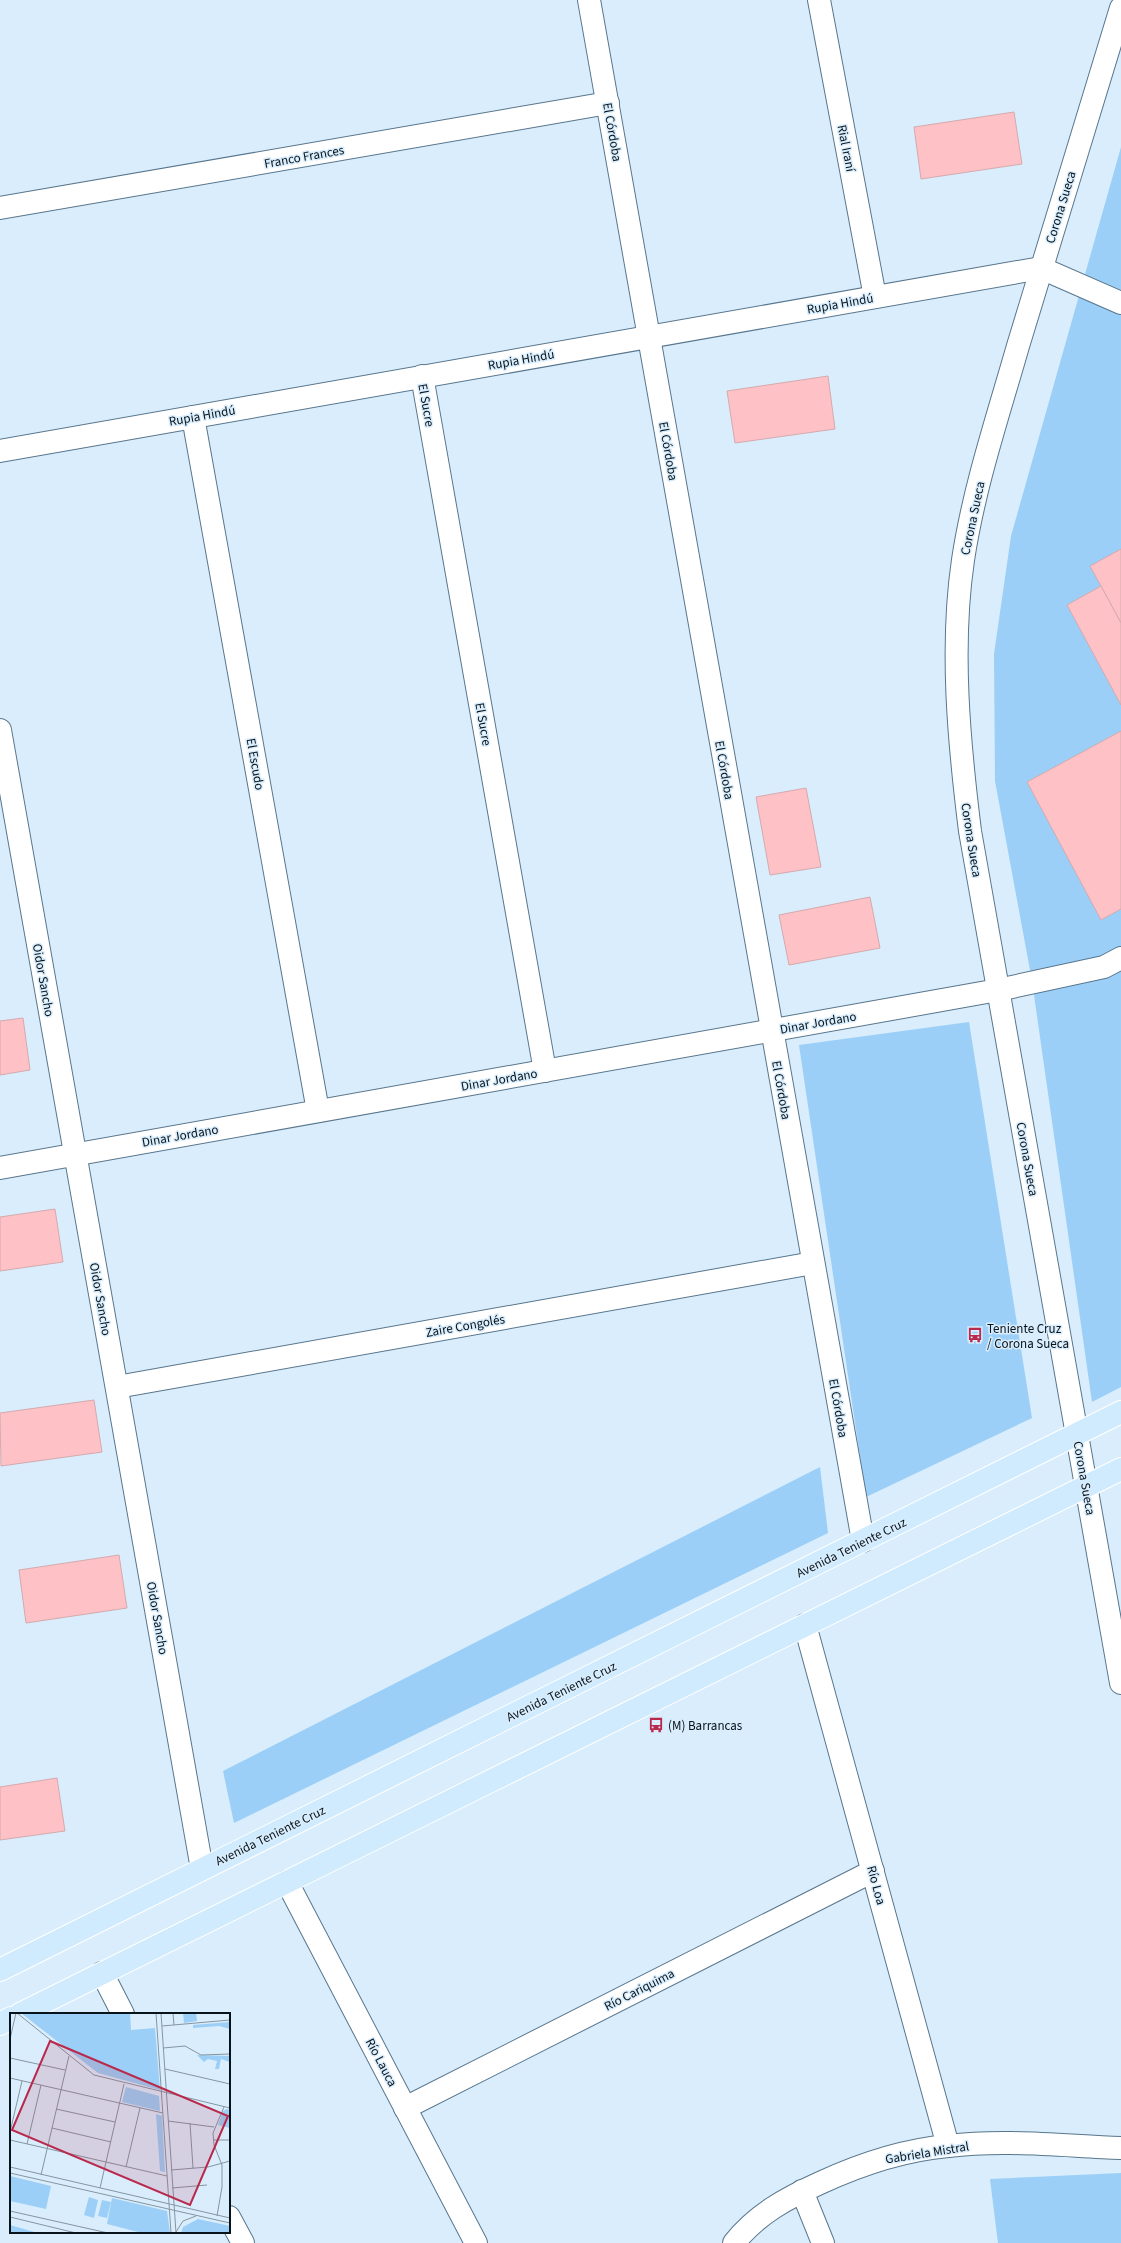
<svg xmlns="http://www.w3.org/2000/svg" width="1121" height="2243" viewBox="0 0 1121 2243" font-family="'Source Sans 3',sans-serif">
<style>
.green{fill:#9bcff7}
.building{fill:#fec1c6;stroke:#d4aaae}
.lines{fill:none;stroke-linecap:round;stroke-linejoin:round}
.minor-casing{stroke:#58768d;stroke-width:24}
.major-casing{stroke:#fff;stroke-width:24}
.minor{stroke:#fff;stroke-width:22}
.major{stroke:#d0ebfe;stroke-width:22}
.labels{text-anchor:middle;stroke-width:3;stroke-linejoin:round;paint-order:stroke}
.street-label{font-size:13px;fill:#07131b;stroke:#d9edfc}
.poi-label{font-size:13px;fill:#07131b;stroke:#d9edfc;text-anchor:start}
.inset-road{fill:none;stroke:#8596a2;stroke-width:1}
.view{fill:#b9294c;fill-opacity:0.15;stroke:#b9294c;stroke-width:2}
.inset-edge{fill:none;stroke:#07131b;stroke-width:2}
</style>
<rect width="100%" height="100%" fill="#d9edfc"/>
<g class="green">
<path d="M1121,147V1387L1092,1402L1032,981L995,781L994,654L1011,536Z"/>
<path d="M969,1022L1032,1418L866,1497L799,1045Z"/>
<path d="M820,1467L828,1533L234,1823L223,1771Z"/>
<path d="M1121,2173V2243H998L990,2179Z"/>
</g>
<g class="building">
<path d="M1014,112L1022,164L921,179L914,127Z"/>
<path d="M828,376L835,429L735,443L727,391Z"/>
<path d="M1121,549V623L1090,566Z"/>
<path d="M1101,586L1121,623V705L1067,605Z"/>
<path d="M1121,731V909L1101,920L1027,782Z"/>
<path d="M806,788L821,867L770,875L756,797Z"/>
<path d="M870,897L880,948L789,965L779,915Z"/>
<path d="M23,1018L30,1070L0,1075V1021Z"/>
<path d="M55,1209L63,1262L0,1271V1217Z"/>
<path d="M94,1400L102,1452L1,1466L0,1413Z"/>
<path d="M119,1555L127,1608L26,1623L19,1570Z"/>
<path d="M57,1778L65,1831L0,1840V1787Z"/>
</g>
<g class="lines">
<defs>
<g id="minor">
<path d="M589,0L863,1541"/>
<path d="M819,0L875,297"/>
<path d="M1121,8C1087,121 1052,233 1018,346C998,416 974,487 963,560C950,648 959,743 970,831L1121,1683"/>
<path d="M0,208L608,103"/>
<path d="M422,376L545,1071"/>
<path d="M193,417L318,1111"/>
<path d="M0,451L1041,268L1121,303"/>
<path d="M0,730L202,1869"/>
<path d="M0,1168L998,990L1104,967L1121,958"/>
<path d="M117,1387L813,1263"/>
<path d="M805,1625L948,2146"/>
<path d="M287,1882L476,2243"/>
<path d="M102,1973L123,2014"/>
<path d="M405,2108L873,1871"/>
<path d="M802,2191L823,2243"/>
<path d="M229,2217L243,2243"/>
<path d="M734,2243C757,2214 787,2198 820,2183C861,2164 903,2150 948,2146C1005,2139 1064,2146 1121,2148"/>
</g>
<g id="major">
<path d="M0,1970L1121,1412"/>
<path d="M20,2014L1121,1469"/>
<path d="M0,2024L11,2018"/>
</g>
</defs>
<use href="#minor" class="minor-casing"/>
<use href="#major" class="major-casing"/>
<use href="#minor" class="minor"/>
<use href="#major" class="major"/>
</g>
<defs>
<symbol id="bus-bare" viewBox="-9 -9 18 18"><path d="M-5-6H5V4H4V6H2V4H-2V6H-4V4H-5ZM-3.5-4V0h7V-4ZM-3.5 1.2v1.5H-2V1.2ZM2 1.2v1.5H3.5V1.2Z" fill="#b9294c" stroke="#d9edfc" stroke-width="2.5" paint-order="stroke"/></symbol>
</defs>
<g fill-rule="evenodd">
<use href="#bus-bare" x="964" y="1324" width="22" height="22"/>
<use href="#bus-bare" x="645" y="1714" width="22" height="22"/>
</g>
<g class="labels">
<g class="street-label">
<text transform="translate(613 132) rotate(80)" y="5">El Córdoba</text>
<text transform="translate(847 148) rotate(79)" y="5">Rial Iraní</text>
<text transform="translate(304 156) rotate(-10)" y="5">Franco Frances</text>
<text transform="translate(1060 207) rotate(-73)" y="5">Corona Sueca</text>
<text transform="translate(840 303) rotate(-10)" y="5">Rupia Hindú</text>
<text transform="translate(521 359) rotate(-10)" y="5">Rupia Hindú</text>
<text transform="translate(427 405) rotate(80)" y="5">El Sucre</text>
<text transform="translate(202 415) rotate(-10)" y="5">Rupia Hindú</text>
<text transform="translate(669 451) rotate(80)" y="5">El Córdoba</text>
<text transform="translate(972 518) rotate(-78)" y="5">Corona Sueca</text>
<text transform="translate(484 724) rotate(80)" y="5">El Sucre</text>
<text transform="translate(256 764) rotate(80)" y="5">El Escudo</text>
<text transform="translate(725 770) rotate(80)" y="5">El Córdoba</text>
<text transform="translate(972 840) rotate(81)" y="5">Corona Sueca</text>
<text transform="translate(44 980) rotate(80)" y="5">Oidor Sancho</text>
<text transform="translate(818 1022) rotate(-10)" y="5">Dinar Jordano</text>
<text transform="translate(499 1079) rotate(-10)" y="5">Dinar Jordano</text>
<text transform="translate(782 1090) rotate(80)" y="5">El Córdoba</text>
<text transform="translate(180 1135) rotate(-10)" y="5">Dinar Jordano</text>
<text transform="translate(1028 1159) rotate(80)" y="5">Corona Sueca</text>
<text transform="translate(101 1299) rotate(80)" y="5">Oidor Sancho</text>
<text transform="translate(465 1325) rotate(-10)" y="5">Zaire Congolés</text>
<text transform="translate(839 1408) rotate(80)" y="5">El Córdoba</text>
<text transform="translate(1085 1478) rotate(80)" y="5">Corona Sueca</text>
<text transform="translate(851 1547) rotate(-26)" y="5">Avenida Teniente Cruz</text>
<text transform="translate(158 1618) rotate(80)" y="5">Oidor Sancho</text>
<text transform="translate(561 1691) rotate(-26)" y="5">Avenida Teniente Cruz</text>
<text transform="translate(270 1835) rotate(-26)" y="5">Avenida Teniente Cruz</text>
<text transform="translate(877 1885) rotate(75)" y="5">Río Loa</text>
<text transform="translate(639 1989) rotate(-27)" y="5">Río Cariquima</text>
<text transform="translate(382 2062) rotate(62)" y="5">Río Lauca</text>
<text transform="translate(927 2152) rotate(-9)" y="5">Gabriela Mistral</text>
</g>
<g class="poi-label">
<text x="987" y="1333">Teniente Cruz<tspan x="987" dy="15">/ Corona Sueca</tspan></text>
<text x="668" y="1730">(M) Barrancas</text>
</g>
</g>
<g transform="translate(10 2013)">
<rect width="220" height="220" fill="#d9edfc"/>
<path d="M11,0H120L121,17L145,15L150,77L88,60ZM173,0H186L187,8L174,10ZM220,9V16L209,13L183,15V12ZM187,42L220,43V49L211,46L209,56H205L207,48L198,46L194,49ZM116,74L149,83L150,98L112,89ZM217,96L220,97V115L208,112L213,98ZM146,101L152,103L155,159L150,158ZM0,163L41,173L36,196L0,188ZM79,184L88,187L84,205L74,202ZM102,185L157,198L160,220H132L97,211ZM92,187L101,189L97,205L88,203ZM188,206L220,213V220H171L173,214ZM0,212L28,220H0Z" fill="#9bcff7"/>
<path class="inset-road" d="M7,0L84,62L220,95M146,0L161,220M151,0L166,220M163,0L164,12M152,13L220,7M0,26L6,0M153,35L175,33L191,42L220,41M0,45L55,57M155,56L220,71M0,65L153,100M46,96L105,109M158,108L204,114M180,110L183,155M42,115L101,129M0,119L12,68M0,127L157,163M203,127H220M17,131L31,72M0,154L220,205M116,154L130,95M161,157L198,154L220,148M0,160L220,210M31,162L59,43M90,175L114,71M162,175L197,172M0,198L98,220M207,203L212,174V152L204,132L203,120L214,94M0,204L66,220M166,219L173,208L186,203"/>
<path class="view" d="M40,28L218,103L180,192L2,117Z"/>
<rect width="220" height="220" class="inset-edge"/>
</g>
</svg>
